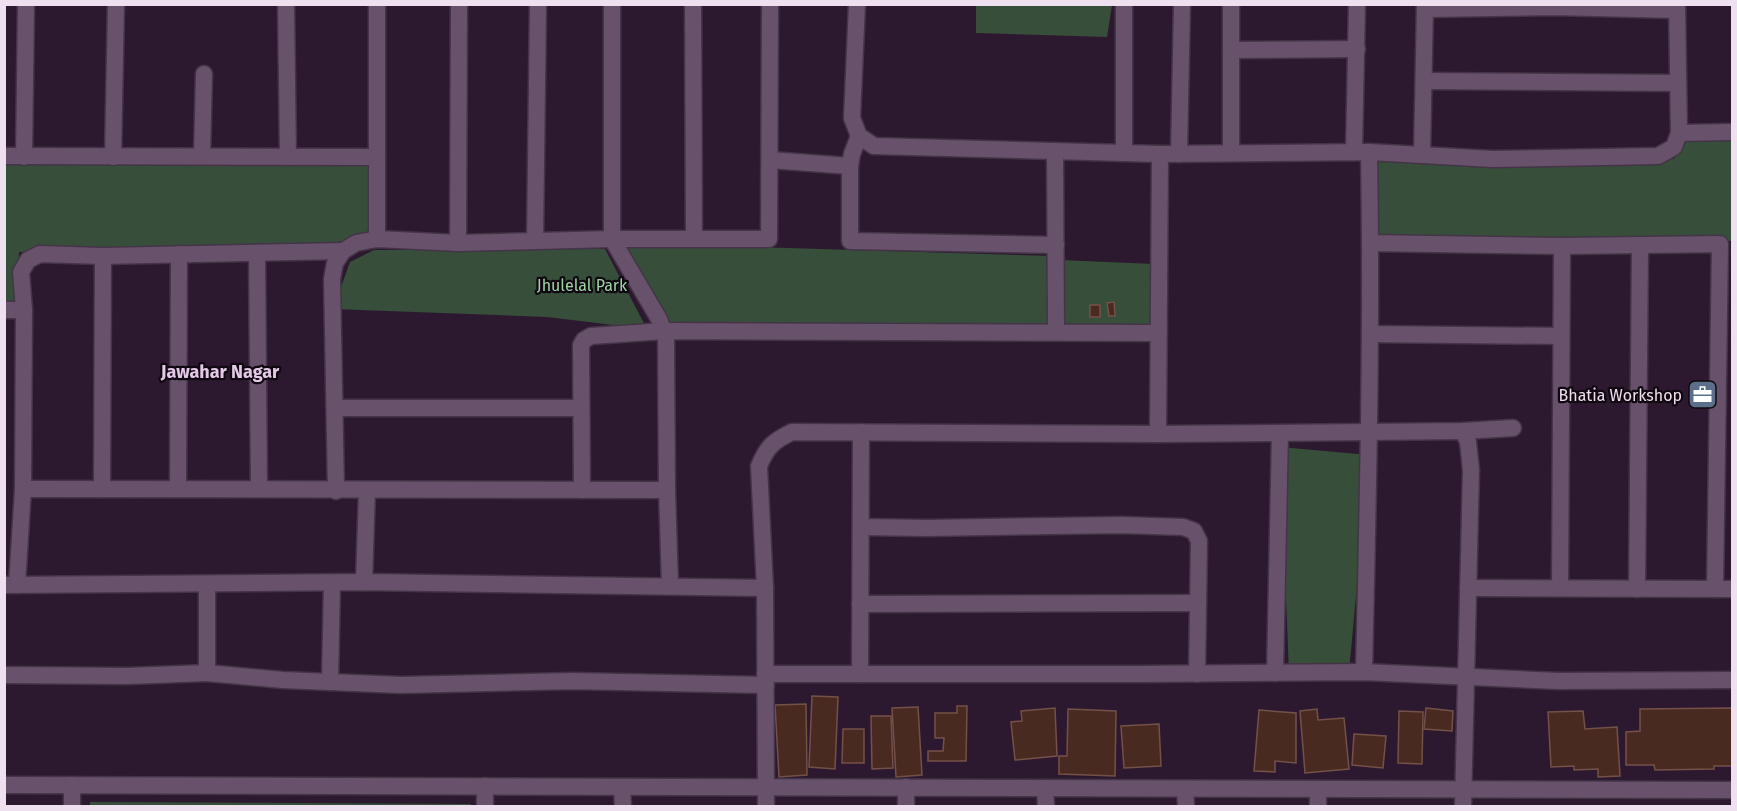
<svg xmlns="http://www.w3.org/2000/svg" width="1737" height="811" viewBox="0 0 1737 811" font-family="'Fira Sans',sans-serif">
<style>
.green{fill:#374f3a}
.building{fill:#492a21;stroke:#745148;stroke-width:1.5}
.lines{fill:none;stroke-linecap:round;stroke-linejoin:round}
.minor-casing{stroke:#443447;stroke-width:19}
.minor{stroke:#68516a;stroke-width:16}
.labels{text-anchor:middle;stroke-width:4.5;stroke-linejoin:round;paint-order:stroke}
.park-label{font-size:16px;fill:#9dd5a5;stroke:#100811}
.poi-label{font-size:16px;fill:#eee0ef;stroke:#100811;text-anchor:end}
.neighbourhood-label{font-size:18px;font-weight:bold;fill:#e4c9e7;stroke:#100811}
</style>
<rect width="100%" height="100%" fill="#2d192f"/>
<g class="green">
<path d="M976,5V4L1112,5L1107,37L976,33Z"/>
<path d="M1680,133L1732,138V241L1377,239L1376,158L1488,165L1674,159Z"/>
<path d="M5,161H373L371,234L331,246L19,252L18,305H5Z"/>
<path d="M622,243L1052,256L1060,260L1154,264L1151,326L667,325Z"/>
<path d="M605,249L647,329L547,317L333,309L350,262L374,250Z"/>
<path d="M1280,447L1369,455L1349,672L1289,673Z"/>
<path d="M90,802L471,804L470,806H90Z"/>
</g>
<g class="building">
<path d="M1114,302L1115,316H1109L1107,303Z"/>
<rect x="1090" y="305" width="10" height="12"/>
<path d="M812,696L838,697L835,769L809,767Z"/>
<path d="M806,704L807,775L779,777L775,705Z"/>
<path d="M957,706H967L966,761H928V751H943L944,738H935V713H957Z"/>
<path d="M918,707L922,775L896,777L892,708Z"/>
<path d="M1055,708L1057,756L1015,760L1011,722L1022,721L1021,711Z"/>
<path d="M1426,708L1453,711L1452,731L1424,729Z"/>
<path d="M1732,708V766H1714V769L1655,770L1654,765H1626V732L1640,731V709Z"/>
<path d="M1068,709L1116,711L1115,776L1059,774V756H1067Z"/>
<path d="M1317,709L1318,720L1344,718L1349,769L1305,773L1300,711Z"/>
<path d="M1259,710L1296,713V763L1275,761V772L1254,771Z"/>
<path d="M1399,711L1423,712L1422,764L1398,763Z"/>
<path d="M1583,711L1585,729L1617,727L1620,776L1598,777V769L1574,770V766L1551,767L1548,712Z"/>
<path d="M871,716H891L893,768L872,769Z"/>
<path d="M1159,724L1161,766L1124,768L1121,726Z"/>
<path d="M843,729H864V763H842Z"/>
<path d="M1354,734L1386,736L1383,768L1352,765Z"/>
</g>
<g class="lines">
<defs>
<g id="minor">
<path d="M286,4L288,157"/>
<path d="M612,4V239L659,319L666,338L667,490L670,586"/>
<path d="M693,4L694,239"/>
<path d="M857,4L852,118L859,136L874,146L1160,154L1369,152L1492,159L1658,156L1674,147L1679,133L1677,4"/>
<path d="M1124,4V153"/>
<path d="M1425,9L1555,7L1677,10"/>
<path d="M1231,50L1357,49"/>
<path d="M1424,81L1678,83"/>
<path d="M1679,133L1732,132"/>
<path d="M859,136L852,154L850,166V241L1056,245"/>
<path d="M1055,151L1056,332"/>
<path d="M1354,152L1357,4"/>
<path d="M1231,153V4"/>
<path d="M1179,154L1182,4"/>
<path d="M1422,155L1425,4"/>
<path d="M4,156L377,157"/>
<path d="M202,156L204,74"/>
<path d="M24,157L26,4"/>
<path d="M113,157L116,4"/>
<path d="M770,160L850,166"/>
<path d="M377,239V4"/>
<path d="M535,241L538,4"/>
<path d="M458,243L459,4"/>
<path d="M1371,243L1562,246L1720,244L1715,589"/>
<path d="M257,253L259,488"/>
<path d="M4,310H24"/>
<path d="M1370,334L1561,336"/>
<path d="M335,408H581"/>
<path d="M1158,434L1160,154"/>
<path d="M23,489C238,489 453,491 667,490"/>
<path d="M102,489L103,256"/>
<path d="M178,489L179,254"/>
<path d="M582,490L581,345L584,340L591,336L664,331L1159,333"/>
<path d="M336,491L332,279L335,263L343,251L356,243L377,239L458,243L612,239H769L770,4"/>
<path d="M861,527L927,528L1121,525L1183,527L1194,531L1199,541L1197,674"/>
<path d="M364,582L367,491"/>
<path d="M4,585L364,582L765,588"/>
<path d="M17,585L23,489L24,310L21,272L28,260L40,254L103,256L343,251"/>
<path d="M1468,588L1732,589"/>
<path d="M1560,588L1562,246"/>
<path d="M1637,589L1640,246"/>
<path d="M860,604L1198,603"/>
<path d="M1364,672C1368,499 1372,326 1369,152"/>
<path d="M207,673L283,680L401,685L572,681L766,685"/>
<path d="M1275,673L1280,433"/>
<path d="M765,674H1142L1364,672L1558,681L1732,680"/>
<path d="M860,674L861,432"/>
<path d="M4,675L127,676L207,673V584"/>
<path d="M330,682L332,583"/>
<path d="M4,785L1732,790"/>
<path d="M72,785V806"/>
<path d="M485,786V806"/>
<path d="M622,788L623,806"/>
<path d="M1045,788L1046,806"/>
<path d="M1185,789L1186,806"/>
<path d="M1318,789V806"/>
<path d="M766,806L765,588L759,466C767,447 773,441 792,432L1158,434L1463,431L1513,428"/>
<path d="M906,806V787"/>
<path d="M1463,806L1471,470L1468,442L1463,431"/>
</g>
</defs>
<use href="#minor" class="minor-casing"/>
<use href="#minor" class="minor"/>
</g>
<defs>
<symbol id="office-square" viewBox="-11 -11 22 22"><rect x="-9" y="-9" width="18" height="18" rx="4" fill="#5c6f8a" stroke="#100811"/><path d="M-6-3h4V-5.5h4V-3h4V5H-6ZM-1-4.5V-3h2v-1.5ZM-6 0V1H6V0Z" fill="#fff"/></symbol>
</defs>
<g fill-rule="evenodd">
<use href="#office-square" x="1686" y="378" width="33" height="33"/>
</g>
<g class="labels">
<g class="park-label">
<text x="582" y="291">Jhulelal Park</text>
</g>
<g class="poi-label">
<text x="1682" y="401">Bhatia Workshop</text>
</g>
<g class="neighbourhood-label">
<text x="220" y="378">Jawahar Nagar</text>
</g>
</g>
<rect width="1737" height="811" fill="none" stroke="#eee0ef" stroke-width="12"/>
</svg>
